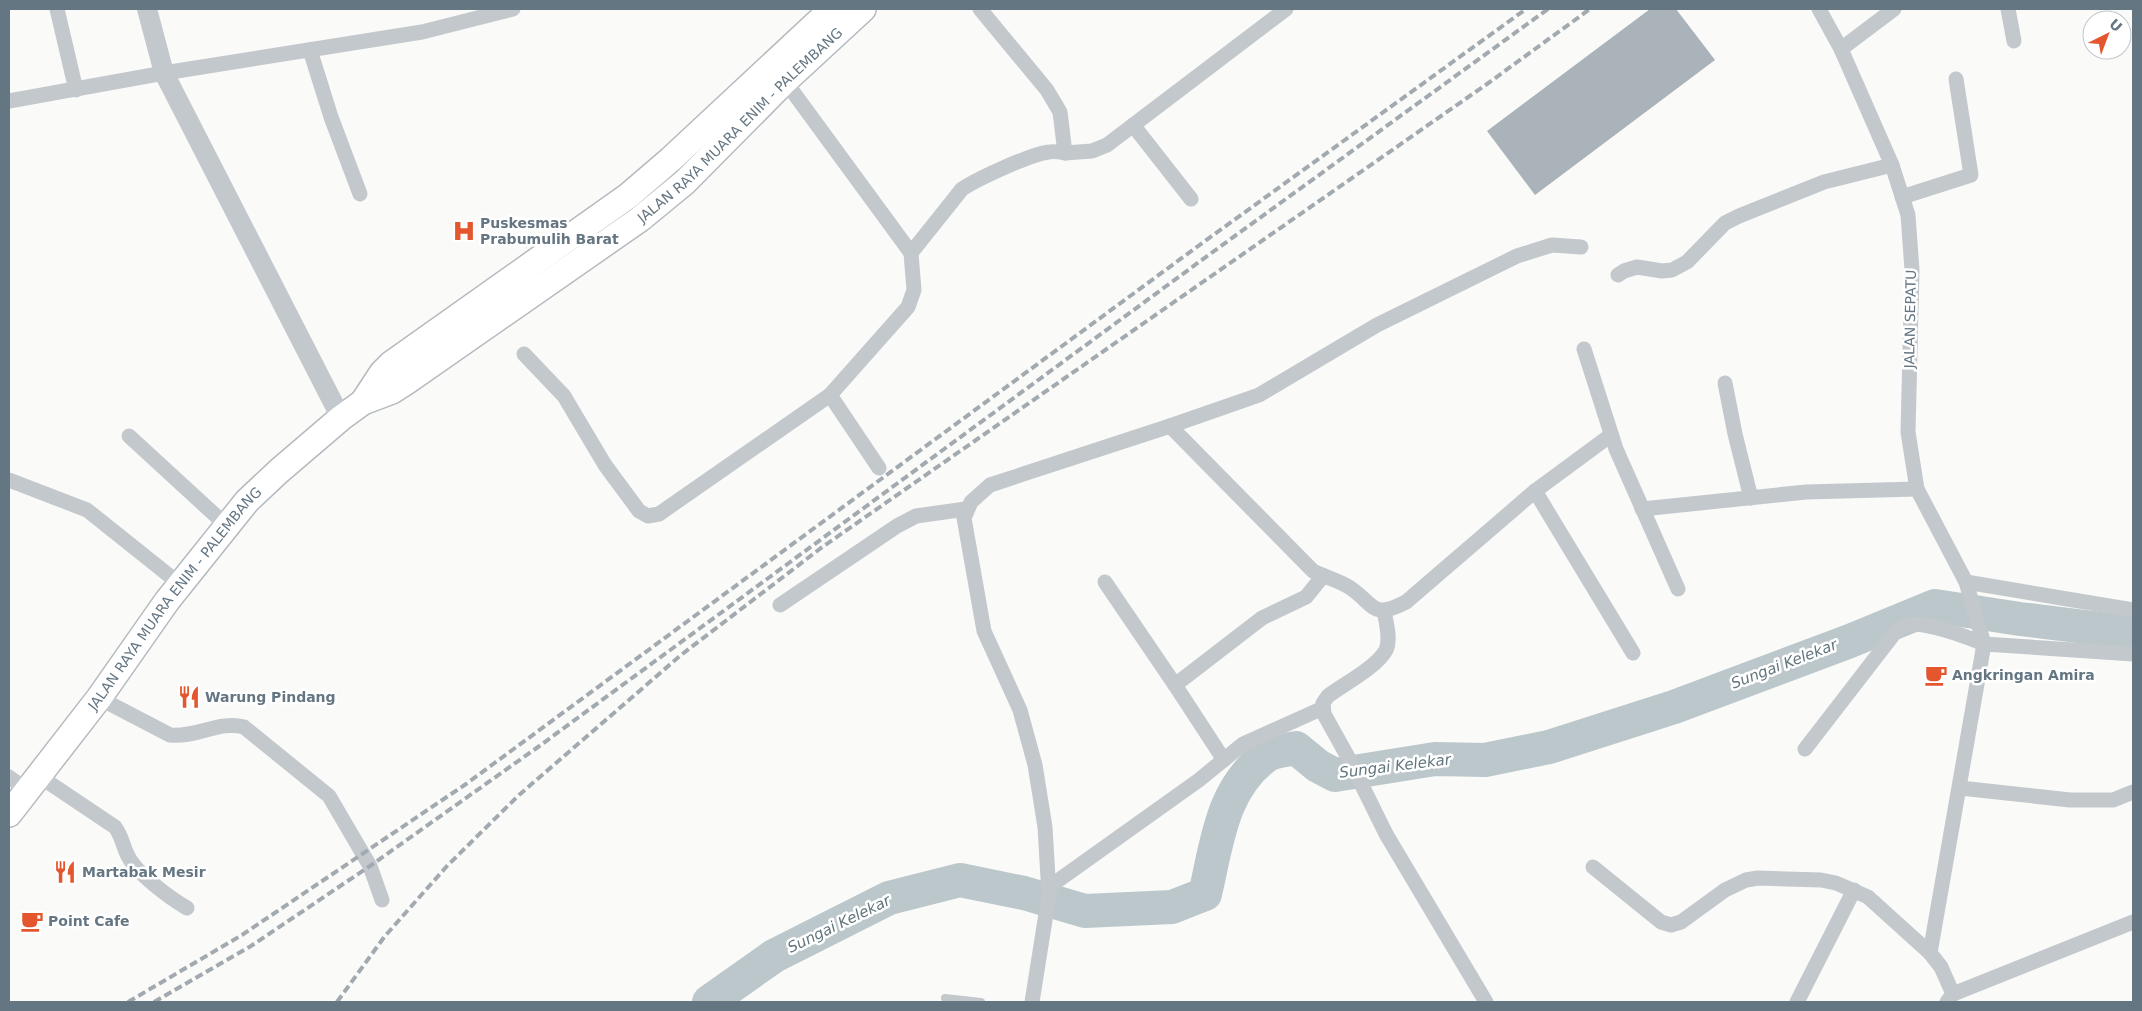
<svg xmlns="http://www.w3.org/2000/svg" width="2142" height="1011" viewBox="0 0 2142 1011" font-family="'DejaVu Sans',sans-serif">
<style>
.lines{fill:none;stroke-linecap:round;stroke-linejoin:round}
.river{stroke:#bbc7cb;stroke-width:34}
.building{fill:#aab3b9}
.primary-casing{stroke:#b5babe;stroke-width:28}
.service{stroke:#c3c8cc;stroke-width:8}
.minor{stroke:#c3c8cc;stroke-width:15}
.tertiary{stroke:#c3c8cc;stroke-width:20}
.primary{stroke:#fff;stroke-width:25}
.rail{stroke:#a2aab0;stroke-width:4;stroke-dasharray:8 4;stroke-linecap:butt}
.labels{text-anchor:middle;stroke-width:5;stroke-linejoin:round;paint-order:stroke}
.street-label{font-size:14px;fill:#657683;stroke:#fff}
.poi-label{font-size:14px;font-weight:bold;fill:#657683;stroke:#fff;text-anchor:start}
.water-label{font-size:15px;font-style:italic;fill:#60757c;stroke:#fff}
</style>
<rect width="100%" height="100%" fill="#fafaf8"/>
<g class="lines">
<path class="river" d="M709,1002L774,956L889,898L960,880L1024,893L1085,911L1172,907L1205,894C1217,844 1221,789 1266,756C1273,751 1287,750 1296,748L1318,766L1335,775L1435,759L1485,760L1549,747L1674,707L1850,641L1935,606L2020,619L2133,633"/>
</g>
<path class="building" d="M1650,9H1676L1715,60L1535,195L1487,131Z"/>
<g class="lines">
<defs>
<g id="primary">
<path d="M363,402L382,373L391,364L628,196L670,160L832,9"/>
<path id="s1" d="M9,814L99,698L167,601L247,501L279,471L341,418L363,402L392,391L406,382L640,219L685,182L785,81L863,9"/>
</g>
</defs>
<use href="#primary" class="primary-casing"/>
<path class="service" d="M945,998L981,1002"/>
<g class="minor">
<path d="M57,9L76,90"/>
<path d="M980,9L1047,90L1060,112L1065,153L1092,151L1107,145L1286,9"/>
<path d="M1819,9L1841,49L1892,165L1908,215L1912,270L1908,432L1917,489L1966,582L1984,644L1930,953L1941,967L1953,994L1947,1002"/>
<path d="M2008,9L2014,41"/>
<path d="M1841,49L1894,9"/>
<path d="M310,50L331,117L360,194"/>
<path d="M778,77L785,81L911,253"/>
<path d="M9,101L164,73L422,32L513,9"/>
<path d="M1133,125L1191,199"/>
<path d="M1902,197L1971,175L1956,79"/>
<path d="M1618,275L1624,271L1637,267L1662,271L1672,270L1687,262L1725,223L1739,216L1824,182L1892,165"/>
<path d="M1584,349L1616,449L1678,589"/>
<path d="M524,354L564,396L605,465L639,511L648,516L659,514L830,395"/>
<path d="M1725,383L1735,434L1751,498"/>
<path d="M1170,426L1313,571C1325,577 1338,580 1349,587C1376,605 1371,620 1406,602L1535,491L1611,435"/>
<path d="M129,436L227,526"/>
<path d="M879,468L830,395L908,307L914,290L911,253L962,189C979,178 1031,154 1049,152C1054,151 1060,152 1065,153"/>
<path d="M9,480L87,510L181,585"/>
<path d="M1535,491L1633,653"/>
<path d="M1642,509L1806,492L1917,489"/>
<path d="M1105,582L1175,685"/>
<path d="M1966,582L2133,610"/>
<path d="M780,605L897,526L916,516L966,509"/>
<path d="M1384,611C1386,622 1391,639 1386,650C1377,667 1344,684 1328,696L1323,703L1324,714L1349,759L1386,834L1486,1002"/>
<path d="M99,698L170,735C196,738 220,720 244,727L329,796L370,866L382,900"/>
<path d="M1805,749L1897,630C1900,629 1904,626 1907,625C1925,621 1967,637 1984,644L2133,654"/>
<path d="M1224,760L1175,685L1262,618L1306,597L1323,576"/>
<path d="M39,776L115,827C122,836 123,847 128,856C137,874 170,898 187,908"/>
<path d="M9,777L27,790"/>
<path d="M1960,788L2070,800H2113L2133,792"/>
<path d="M1593,867L1661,922L1671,925L1681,922L1725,890L1746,880L1758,878L1821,880L1836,883L1868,897L1930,953"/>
<path d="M1049,887L1199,780L1243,744L1323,708"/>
<path d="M1953,994L2133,922"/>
<path d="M1032,1002L1049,895L1045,827L1035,765L1020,710L984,631L964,518L971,502L990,485L1170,426L1259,395L1377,325L1517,256L1552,245L1581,247"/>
<path d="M1797,1002L1854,890"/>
</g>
<path class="tertiary" d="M147,9L164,73L341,418"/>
<use href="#primary" class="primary"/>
<g class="rail">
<path d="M128,1002L242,935L466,784L1205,241L1526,9"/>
<path d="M154,1002L251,946L370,866L538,747L1210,254L1548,9"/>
<path d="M337,1002L385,936L447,866L519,795L681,655L821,548L1487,84L1590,9"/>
</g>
</g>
<defs>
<symbol id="hospital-bare" viewBox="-9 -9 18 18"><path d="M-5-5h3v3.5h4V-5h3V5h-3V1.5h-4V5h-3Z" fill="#e4572e" stroke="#fff" stroke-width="2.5" paint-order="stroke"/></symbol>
<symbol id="cafe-bare" viewBox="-9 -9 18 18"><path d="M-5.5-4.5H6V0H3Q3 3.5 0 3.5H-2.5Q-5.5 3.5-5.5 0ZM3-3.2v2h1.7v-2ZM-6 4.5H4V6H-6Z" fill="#e4572e" stroke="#fff" stroke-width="2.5" paint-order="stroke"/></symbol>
<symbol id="restaurant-bare" viewBox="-9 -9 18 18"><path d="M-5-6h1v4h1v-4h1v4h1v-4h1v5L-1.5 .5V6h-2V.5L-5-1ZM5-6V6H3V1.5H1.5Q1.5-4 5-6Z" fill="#e4572e" stroke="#fff" stroke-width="2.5" paint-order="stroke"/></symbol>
</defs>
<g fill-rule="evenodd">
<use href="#hospital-bare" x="448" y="215" width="32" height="32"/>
<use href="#cafe-bare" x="1920" y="659" width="32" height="32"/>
<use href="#restaurant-bare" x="173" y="681" width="32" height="32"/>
<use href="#restaurant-bare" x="49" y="856" width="32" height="32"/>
<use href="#cafe-bare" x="16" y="905" width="32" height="32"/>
</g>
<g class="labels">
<g class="street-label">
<text dy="5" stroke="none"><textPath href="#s1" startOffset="1016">JALAN RAYA MUARA ENIM - PALEMBANG</textPath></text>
<text transform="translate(1910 319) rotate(-89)" y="5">JALAN SEPATU</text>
<text dy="5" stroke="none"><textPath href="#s1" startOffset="272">JALAN RAYA MUARA ENIM - PALEMBANG</textPath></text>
</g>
<g class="poi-label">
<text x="480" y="228">Puskesmas<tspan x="480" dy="16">Prabumulih Barat</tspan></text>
<text x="1952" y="680">Angkringan Amira</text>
<text x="205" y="702">Warung Pindang</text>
<text x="82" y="877">Martabak Mesir</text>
<text x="48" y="926">Point Cafe</text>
</g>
<g class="water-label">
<text transform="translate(1784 664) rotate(-21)" y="5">Sungai Kelekar</text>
<text transform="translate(1395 766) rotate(-7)" y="5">Sungai Kelekar</text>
<text transform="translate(839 924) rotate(-26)" y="5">Sungai Kelekar</text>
</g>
</g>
<rect width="2142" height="1011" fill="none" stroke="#657683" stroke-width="20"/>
<g transform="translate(2107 35) rotate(42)"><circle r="24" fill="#ffffff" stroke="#c1c8cd"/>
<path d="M0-4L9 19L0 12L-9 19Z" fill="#e4572e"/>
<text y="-8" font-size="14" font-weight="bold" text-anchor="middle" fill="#657683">U</text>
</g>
</svg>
